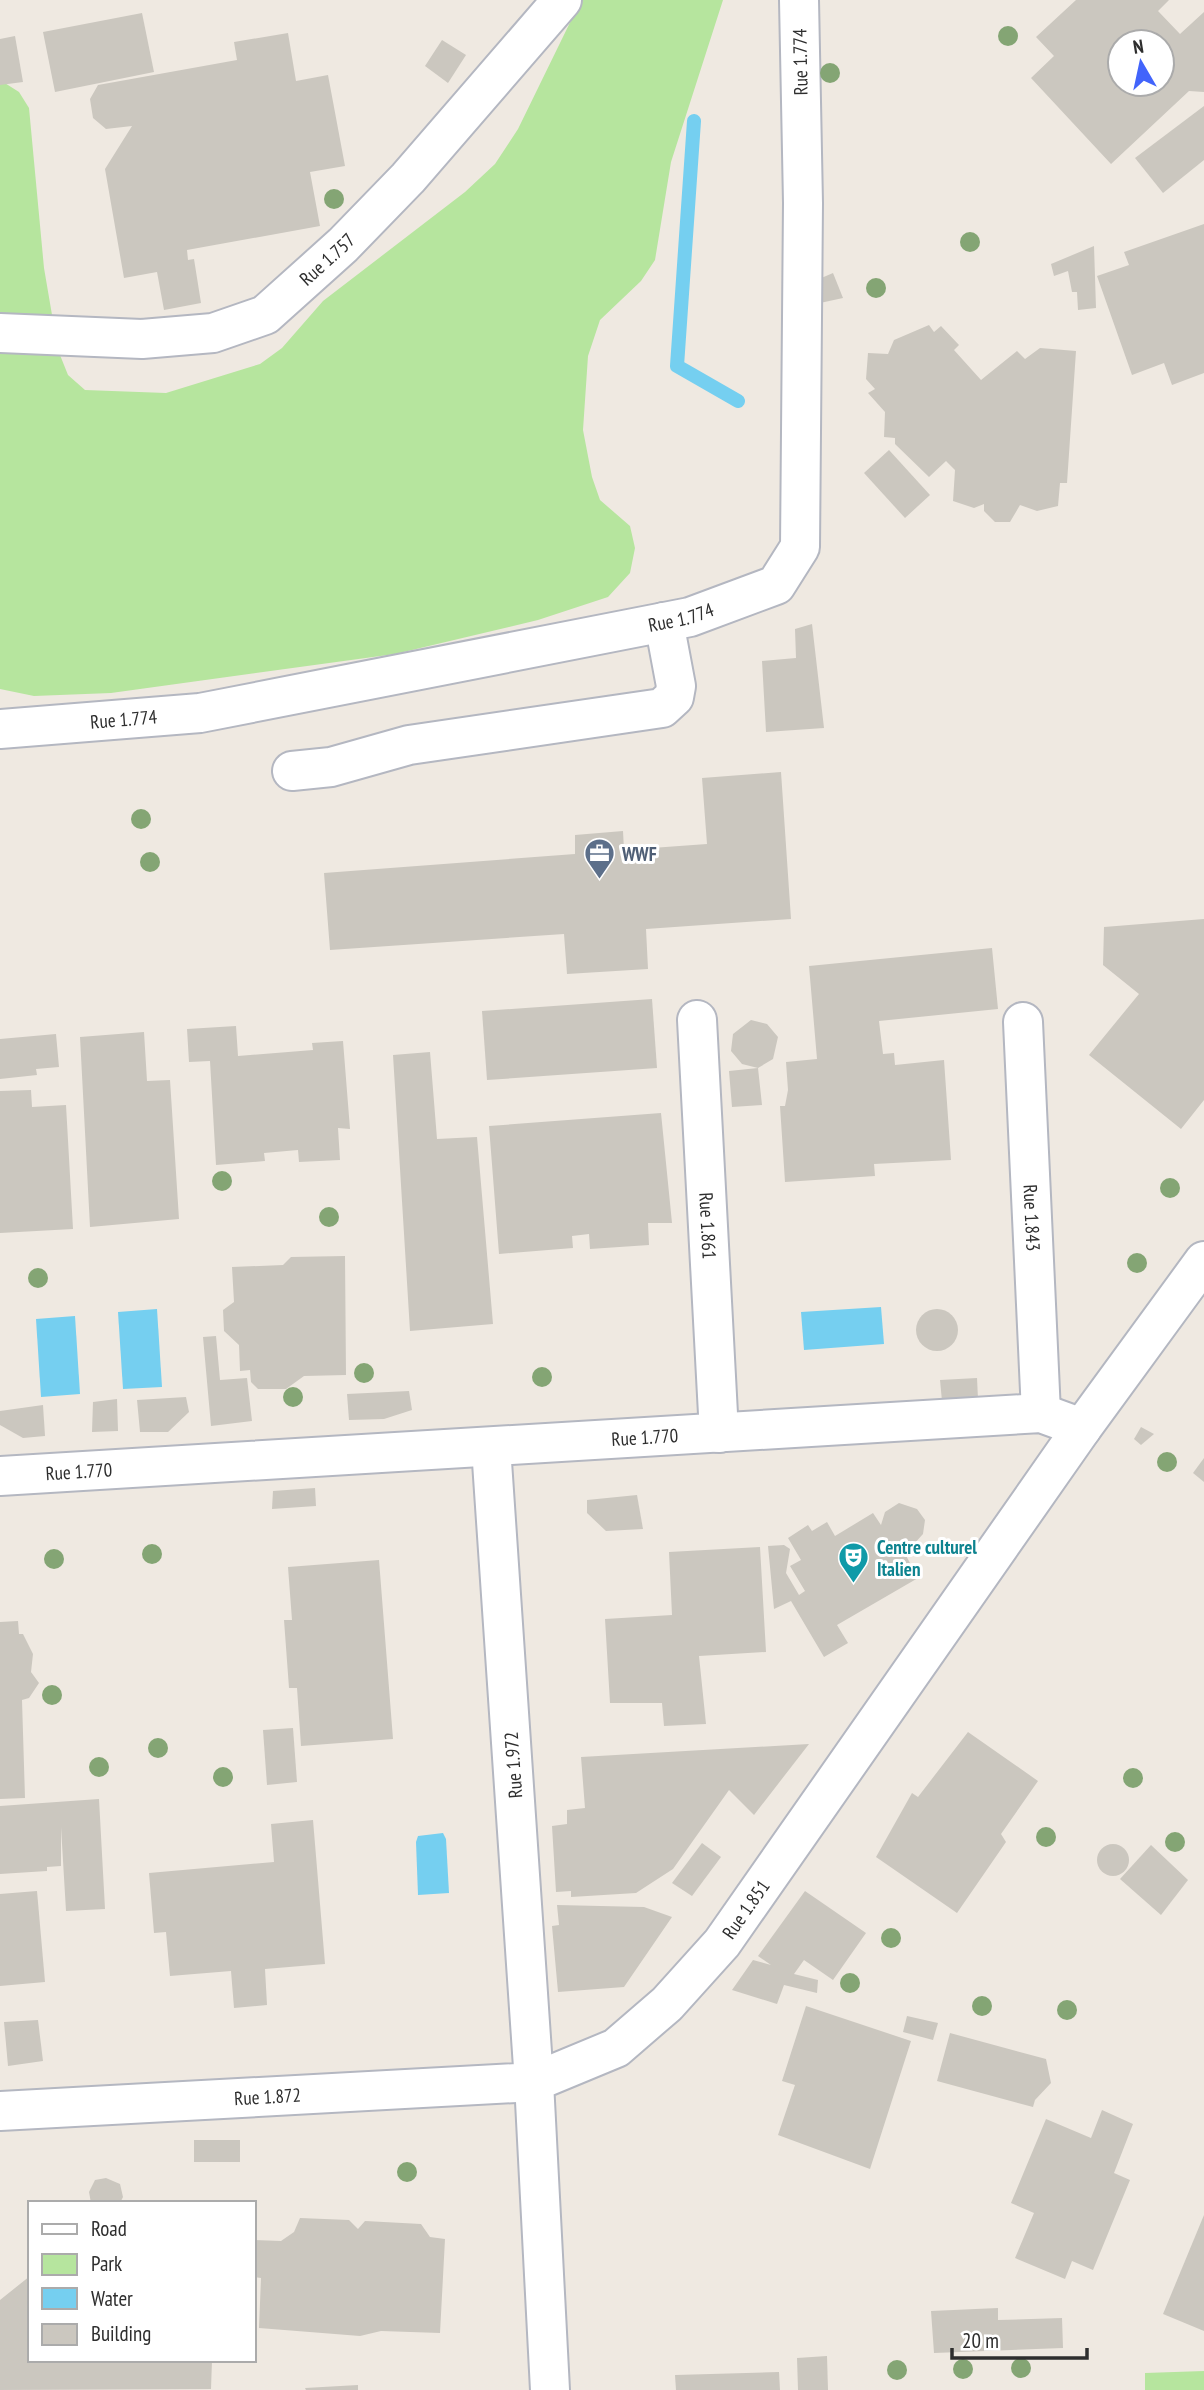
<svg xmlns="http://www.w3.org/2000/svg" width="1204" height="2390" viewBox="0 0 1204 2390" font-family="'PT Sans Narrow',sans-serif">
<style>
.green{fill:#b6e59e}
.water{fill:#75cff0}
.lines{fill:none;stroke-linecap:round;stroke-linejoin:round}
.stream{stroke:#75cff0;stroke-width:14}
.building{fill:#cbc7bf;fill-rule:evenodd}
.street-casing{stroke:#b4b7c1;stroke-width:42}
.street{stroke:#fff;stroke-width:38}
.tree{fill:#84a574}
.labels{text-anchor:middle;stroke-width:6;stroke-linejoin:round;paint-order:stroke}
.street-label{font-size:19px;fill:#2e2e2e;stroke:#fff}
.service-label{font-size:19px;font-weight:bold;fill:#4e5e75;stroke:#fff;text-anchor:start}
.culture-label{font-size:19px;font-weight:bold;fill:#0d838f;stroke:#fff;text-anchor:start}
</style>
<rect width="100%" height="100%" fill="#efe9e1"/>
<g class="green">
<path d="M581,0H723L671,162L655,260L641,281L600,320L588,356L583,430L592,477L600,500L630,526L635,548L630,573L608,597L538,620L395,654L111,693L34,696L0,689V80L19,92L29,108L44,268L58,350L68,375L85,390L166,393L260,364L282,348L323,301L465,192L495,164L518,129Z"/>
<path d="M1204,2371V2390H1145V2373Z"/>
</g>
<g class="water">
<path d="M881,1307L884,1344L804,1350L801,1312Z"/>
<path d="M157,1309L162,1387L123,1389L118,1312Z"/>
<path d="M75,1316L80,1394L41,1397L36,1319Z"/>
<path d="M443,1833L446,1839L449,1893L418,1895L416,1842L418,1836Z"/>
</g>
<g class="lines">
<path class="stream" d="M694,121L677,366L738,401"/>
</g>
<g class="building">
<path d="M1076,0H1169L1158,11L1180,34L1204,12V92L1189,91L1111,164L1031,78L1054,56L1036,37ZM1120,42H1162V84H1120Z"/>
<path d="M142,13L154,72L55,92L43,32Z"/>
<path d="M288,33L296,81L328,75L345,166L310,172L320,226L187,250L188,260L194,259L201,303L164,310L157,272L124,278L105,169L132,126L106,129L93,118L90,99L98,85L237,60L234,42Z"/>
<path d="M15,36L23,82L0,85V39Z"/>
<path d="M442,40L466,55L448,83L425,66Z"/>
<path d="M1204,106V160L1163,193L1135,158Z"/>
<path d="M1204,224V373L1172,385L1164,363L1132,375L1097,276L1129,265L1124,252Z"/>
<path d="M1094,246L1096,308L1078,310L1077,292H1072L1068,271L1054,276L1051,264Z"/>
<path d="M833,273L843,298L820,303L812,282Z"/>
<path d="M929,325L934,332L941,326L959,345L954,350L981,380L1017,351L1025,359L1040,348L1076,351L1067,483H1060L1058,506L1037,511L1020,505L1010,522H995L984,511V504L974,508L953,501L955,470L946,461L929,477L895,444V438L884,437L885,412L868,393L875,389L866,379L868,353L888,354L894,340Z"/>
<path d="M889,450L930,495L905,518L864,473Z"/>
<path d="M812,624L824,728L766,732L762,661L796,658L795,629Z"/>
<path d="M781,772L791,919L646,929L648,969L567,974L564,934L330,950L324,873L575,854V835L623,831L624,850L707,844L702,778Z"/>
<path d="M1204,919V1100L1181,1129L1089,1055L1139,994L1103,965L1104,927Z"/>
<path d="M992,948L998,1009L879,1021L883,1054L894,1053L895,1065L944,1060L951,1160L874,1164L875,1176L785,1182L780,1106H785L788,1090L786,1062L817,1059L809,966Z"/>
<path d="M652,999L657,1068L487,1080L482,1011Z"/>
<path d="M751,1020L767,1024L778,1037L773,1059L758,1068L762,1105L732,1107L729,1071L758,1068L742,1064L731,1051L733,1034Z"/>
<path d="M236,1026L238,1056L313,1050L312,1043L343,1041L350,1129L338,1128L340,1160L299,1162L298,1150L264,1153L265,1161L216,1165L210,1061L189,1062L187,1029Z"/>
<path d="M144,1032L147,1081L170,1080L179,1219L90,1227L80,1037Z"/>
<path d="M56,1034L59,1067L36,1069L37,1075L0,1079V1039Z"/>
<path d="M430,1052L437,1139L477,1137L493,1324L410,1331L393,1055Z"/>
<path d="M31,1090L32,1107L66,1105L73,1229L0,1233V1091Z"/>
<path d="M661,1113L672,1223H648L649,1245L590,1249L589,1234L572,1236L573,1248L499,1254L489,1126Z"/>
<path d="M345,1256L346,1375L304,1376L286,1389H258L251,1382L250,1370L240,1371L239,1345L224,1331L223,1310L234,1302L232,1267L283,1265L291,1257Z"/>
<circle cx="937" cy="1330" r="21"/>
<path d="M216,1336L220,1380L247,1378L252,1421L211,1426L203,1337Z"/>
<path d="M977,1378L978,1399L942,1401L940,1380Z"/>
<path d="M409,1391L412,1410L384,1419L349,1420L347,1394Z"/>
<path d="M186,1397L189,1412L168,1432H140L137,1400Z"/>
<path d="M117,1399L118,1431L92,1432L93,1402Z"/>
<path d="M43,1405L45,1436L23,1438L0,1425V1411Z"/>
<path d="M1141,1427L1154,1434L1141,1445L1134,1439Z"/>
<path d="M1204,1458V1482L1193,1473Z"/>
<path d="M315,1488L316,1506L272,1509L273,1491Z"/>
<path d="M637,1495L643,1529L606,1531L587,1513V1500Z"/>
<path d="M899,1503L917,1509L925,1520L923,1534L913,1545L902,1548L918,1578L837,1625L848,1643L824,1657L791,1601L774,1609L768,1546L784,1545L790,1549L786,1573L799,1595L805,1591L790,1566L801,1560L788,1538L808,1525L812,1531L827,1522L835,1536L873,1513L881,1525L885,1512Z"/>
<path d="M760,1547L766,1652L699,1656L706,1724L664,1726L662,1703H610L605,1619L672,1615L669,1552Z"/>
<path d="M379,1560L393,1739L301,1746L297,1688H289L284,1620H292L288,1567Z"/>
<path d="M18,1621L19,1634H23L33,1654L31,1672L39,1683L29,1698L22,1700L25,1798L0,1799V1622Z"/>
<path d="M293,1728L297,1782L267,1785L263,1730Z"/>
<path d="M968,1732L1038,1781L1001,1834L1006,1842L957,1913L876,1857L912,1793L918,1797Z"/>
<path d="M809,1744L754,1815L729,1790L673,1869L636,1893L571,1897V1891L556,1892L552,1826L567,1824V1810L585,1808L581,1757Z"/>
<path d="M99,1799L105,1909L66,1911L61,1827V1866L47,1867V1871L0,1874V1806Z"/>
<path d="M313,1820L325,1964L265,1969L267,2005L234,2008L231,1971L170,1976L166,1932L154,1933L149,1873L274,1862L271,1824Z"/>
<path d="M702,1843L721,1857L692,1896L672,1883Z"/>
<circle cx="1113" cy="1860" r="16"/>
<path d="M1151,1845L1188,1880L1161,1915L1120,1879Z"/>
<path d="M37,1891L45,1982L0,1986V1894Z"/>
<path d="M805,1891L866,1933L833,1980L804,1960L794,1974L818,1980L817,1993L784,1985L777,2004L732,1990L753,1960L771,1965L758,1956Z"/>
<path d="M557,1905L644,1907L672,1917L624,1987L558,1992L552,1926L559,1925Z"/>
<path d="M806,2006L911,2041L870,2169L778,2135L795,2085L782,2081Z"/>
<path d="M907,2016L938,2023L933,2040L903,2032Z"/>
<path d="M38,2020L43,2061L8,2066L4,2022Z"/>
<path d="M950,2033L1046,2059L1051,2083L1035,2100L1033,2107L937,2081Z"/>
<path d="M1102,2110L1133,2124L1114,2173L1130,2180L1093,2270L1072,2261L1065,2279L1015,2258L1034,2213L1011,2203L1046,2119L1091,2138Z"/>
<rect x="194" y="2140" width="46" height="22"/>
<path d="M106,2178L120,2184L123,2197L120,2203H91L89,2192L95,2180Z"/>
<path d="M1204,2215V2331L1163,2314Z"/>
<path d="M300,2218L349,2220L358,2229L365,2221L421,2224L430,2237L445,2239L440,2333L381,2331L360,2336L259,2328L261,2278L254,2277V2240L281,2241L294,2232Z"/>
<path d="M30,2276V2360H212L211,2389L0,2390V2300Z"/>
<path d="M998,2308V2320L1062,2318L1063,2348L934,2353L931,2311Z"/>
<path d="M827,2356L828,2390H798L797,2358Z"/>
<path d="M779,2372L780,2390H676L675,2375Z"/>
<path d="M358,2385V2390H306L305,2388Z"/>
</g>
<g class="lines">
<defs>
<g id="street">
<path id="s1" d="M0,333L142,339L213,333L265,315L343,245L408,178L562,0"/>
<path id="s2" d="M0,729L200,713L690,617L776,585L800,547L803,203L799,0"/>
<path d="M292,771L331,767L409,745L662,708L674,697L676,686L664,622"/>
<path id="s3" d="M697,1020L719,1433"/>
<path id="s4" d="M1023,1022L1041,1413"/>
<path id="s5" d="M0,1476L1041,1413L1082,1428L1204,1261"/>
<path id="s6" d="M0,2111L534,2082L491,1447"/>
<path id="s7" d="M550,2390L534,2082L616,2048L667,2004L722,1943L1082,1428"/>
</g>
</defs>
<use href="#street" class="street-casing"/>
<use href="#street" class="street"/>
</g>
<g class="tree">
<circle cx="1008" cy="36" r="10"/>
<circle cx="830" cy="73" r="10"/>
<circle cx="334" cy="199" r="10"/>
<circle cx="970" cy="242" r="10"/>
<circle cx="876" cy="288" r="10"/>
<circle cx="141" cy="819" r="10"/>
<circle cx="150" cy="862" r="10"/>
<circle cx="222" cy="1181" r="10"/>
<circle cx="1170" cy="1188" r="10"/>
<circle cx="329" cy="1217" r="10"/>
<circle cx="1137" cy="1263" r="10"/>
<circle cx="38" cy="1278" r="10"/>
<circle cx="364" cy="1373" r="10"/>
<circle cx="542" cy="1377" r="10"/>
<circle cx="293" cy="1397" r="10"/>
<circle cx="1167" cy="1462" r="10"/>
<circle cx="152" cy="1554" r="10"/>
<circle cx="54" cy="1559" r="10"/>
<circle cx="52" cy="1695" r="10"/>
<circle cx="158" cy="1748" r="10"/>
<circle cx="99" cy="1767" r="10"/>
<circle cx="223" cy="1777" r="10"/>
<circle cx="1133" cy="1778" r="10"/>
<circle cx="1046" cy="1837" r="10"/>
<circle cx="1175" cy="1842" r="10"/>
<circle cx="891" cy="1938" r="10"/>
<circle cx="850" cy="1983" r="10"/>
<circle cx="982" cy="2006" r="10"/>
<circle cx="1067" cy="2010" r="10"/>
<circle cx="407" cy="2172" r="10"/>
<circle cx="1021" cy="2368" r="10"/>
<circle cx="963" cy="2369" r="10"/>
<circle cx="897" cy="2370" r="10"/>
</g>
<defs>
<symbol id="office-pin" viewBox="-11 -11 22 30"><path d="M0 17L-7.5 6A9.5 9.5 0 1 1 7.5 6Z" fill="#5c6f8a" stroke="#fff"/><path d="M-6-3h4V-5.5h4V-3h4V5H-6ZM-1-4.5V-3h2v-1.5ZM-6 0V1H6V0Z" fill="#fff"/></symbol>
<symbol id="theatre-pin" viewBox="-11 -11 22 30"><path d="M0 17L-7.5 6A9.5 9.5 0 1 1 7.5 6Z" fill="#0f9aa8" stroke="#fff"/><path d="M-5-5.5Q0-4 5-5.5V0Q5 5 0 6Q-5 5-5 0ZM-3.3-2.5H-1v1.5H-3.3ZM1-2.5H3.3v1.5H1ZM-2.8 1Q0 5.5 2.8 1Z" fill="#fff"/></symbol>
</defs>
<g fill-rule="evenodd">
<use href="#office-pin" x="582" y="836" width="35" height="47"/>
<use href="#theatre-pin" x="836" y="1540" width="35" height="47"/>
</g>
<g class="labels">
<g class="street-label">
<text transform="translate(800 62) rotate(-91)" y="7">Rue 1.774</text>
<text dy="7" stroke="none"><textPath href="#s1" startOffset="352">Rue 1.757</textPath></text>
<text dy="7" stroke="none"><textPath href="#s2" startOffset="691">Rue 1.774</textPath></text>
<text dy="7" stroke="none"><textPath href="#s2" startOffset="124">Rue 1.774</textPath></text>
<text dy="7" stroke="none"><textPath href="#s4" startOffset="196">Rue 1.843</textPath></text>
<text dy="7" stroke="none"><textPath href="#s3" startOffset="206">Rue 1.861</textPath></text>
<text dy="7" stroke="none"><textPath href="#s5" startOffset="646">Rue 1.770</textPath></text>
<text dy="7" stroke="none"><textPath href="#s5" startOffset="79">Rue 1.770</textPath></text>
<text transform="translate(513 1765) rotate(-94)" y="7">Rue 1.972</text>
<text dy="7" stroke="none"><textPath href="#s7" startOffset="588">Rue 1.851</textPath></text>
<text dy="7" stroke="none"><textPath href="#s6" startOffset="268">Rue 1.872</textPath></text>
</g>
<g class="service-label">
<text x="622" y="861">WWF</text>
</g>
<g class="culture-label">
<text x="877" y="1554">Centre culturel<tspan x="877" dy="22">Italien</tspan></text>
</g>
</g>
<rect x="28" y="2201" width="228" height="161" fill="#ffffff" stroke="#ababab" stroke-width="2"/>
<rect x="42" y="2224" width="35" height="10" fill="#ffffff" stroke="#ababab" stroke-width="2"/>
<text x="91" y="2236" font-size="21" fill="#2e2e2e">Road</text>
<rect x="42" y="2254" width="35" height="21" fill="#b6e59e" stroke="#ababab" stroke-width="2"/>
<text x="91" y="2271" font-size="21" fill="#2e2e2e">Park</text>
<rect x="42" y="2288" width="35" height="21" fill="#75cff0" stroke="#ababab" stroke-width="2"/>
<text x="91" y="2306" font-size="21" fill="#2e2e2e">Water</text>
<rect x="42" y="2324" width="35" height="21" fill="#cbc7bf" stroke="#ababab" stroke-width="2"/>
<text x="91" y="2341" font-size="21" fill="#2e2e2e">Building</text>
<g transform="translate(1141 63) rotate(351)"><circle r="33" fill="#ffffff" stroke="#ababab" stroke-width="2"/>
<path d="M0-5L12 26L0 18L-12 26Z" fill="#4264fb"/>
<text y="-10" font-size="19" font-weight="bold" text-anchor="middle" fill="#2e2e2e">N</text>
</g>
<path d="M952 2348v10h135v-10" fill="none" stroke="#2e2e2e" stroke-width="3.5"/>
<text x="962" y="2348" font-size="21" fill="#2e2e2e" stroke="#ffffff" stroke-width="5" paint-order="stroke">20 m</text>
</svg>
